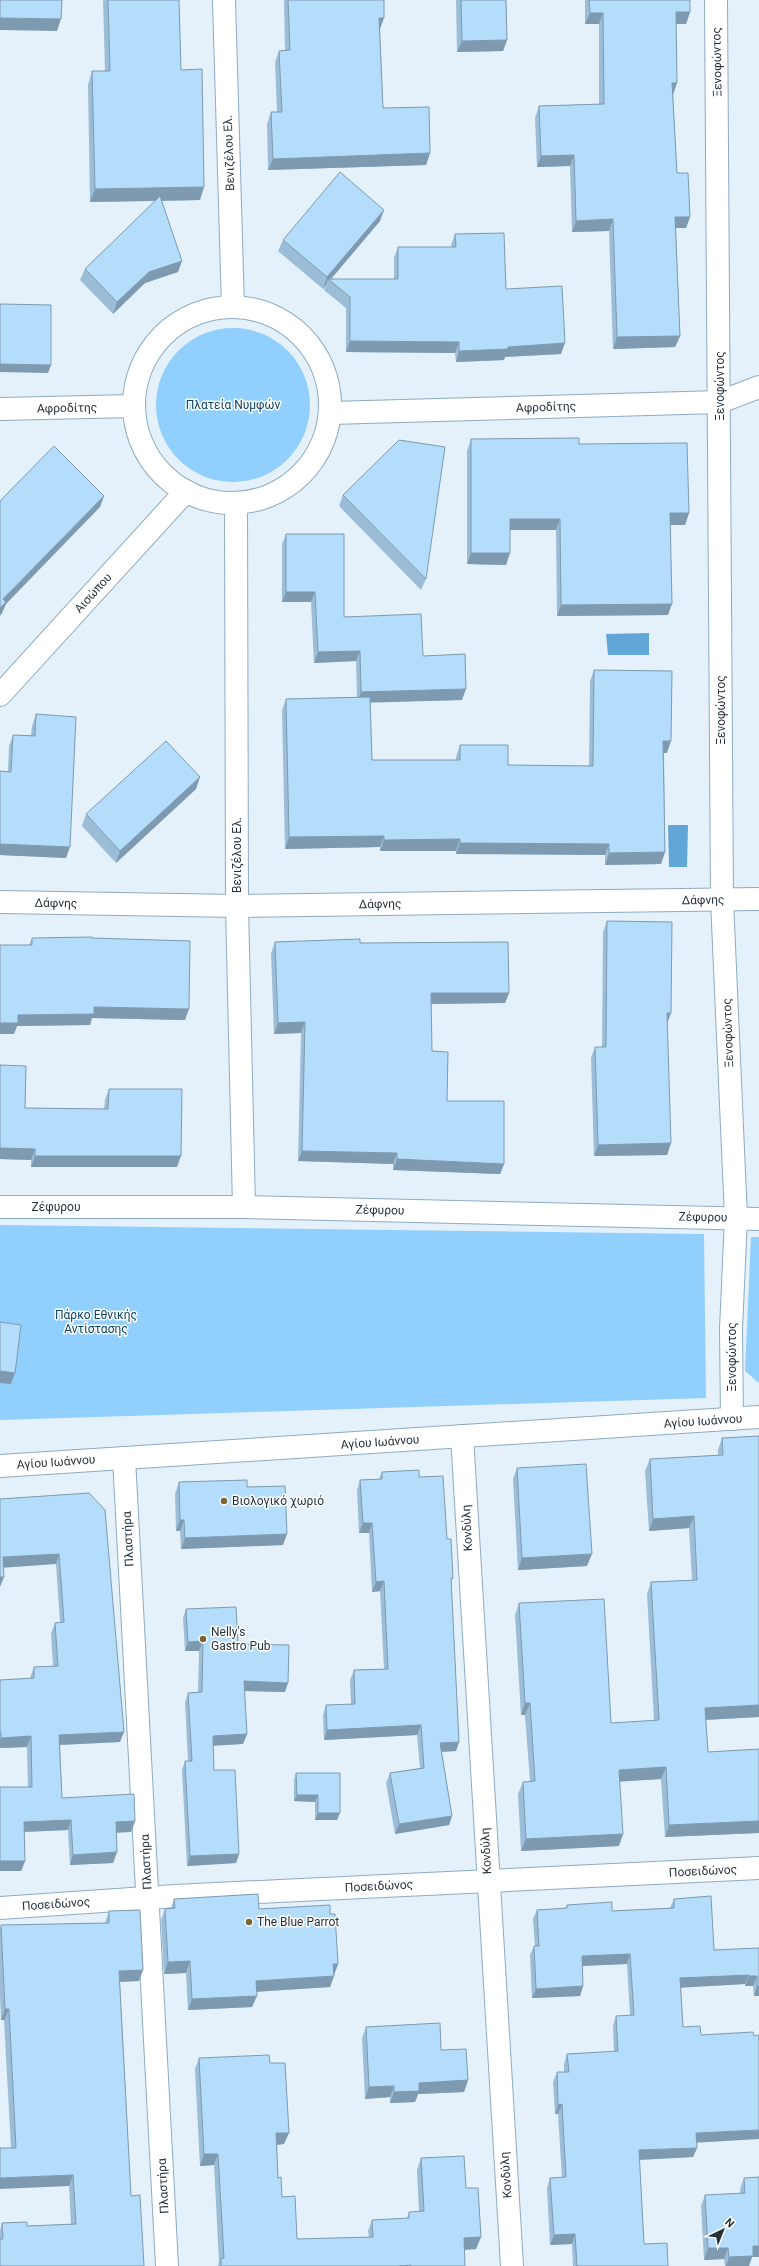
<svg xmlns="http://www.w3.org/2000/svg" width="759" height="2266" viewBox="0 0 759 2266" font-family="Roboto,sans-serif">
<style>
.green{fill:#91cffc}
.water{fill:#60a6d6}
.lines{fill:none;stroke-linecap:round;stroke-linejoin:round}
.street-casing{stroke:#8dabc1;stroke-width:24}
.secondary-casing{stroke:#8dabc1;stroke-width:24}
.street{stroke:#fff;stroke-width:22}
.secondary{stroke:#fff;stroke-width:22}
.wall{fill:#9bbdd8}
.shaded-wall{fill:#7e9ab0}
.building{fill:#b4dcfb;stroke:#7e9ab0}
.poi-dot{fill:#786634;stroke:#fff;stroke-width:1.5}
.labels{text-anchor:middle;stroke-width:3;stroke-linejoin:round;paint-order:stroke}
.street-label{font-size:12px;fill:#26323a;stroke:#fff}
.park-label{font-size:12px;fill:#0b4364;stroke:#fff}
.poi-label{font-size:12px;fill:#26323a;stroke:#fff;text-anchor:start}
</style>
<rect width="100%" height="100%" fill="#e4f1fa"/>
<g class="green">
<circle cx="233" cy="405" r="77"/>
<path d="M0,1225L704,1234L706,1398L0,1420Z"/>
<path d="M751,1237H759V1383L745,1371Z"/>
</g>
<g class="water">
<path d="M649,633V655H608L606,634Z"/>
<path d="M668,825H688L687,867H669Z"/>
</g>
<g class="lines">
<defs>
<g id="street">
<path d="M224,0L233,307"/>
<path d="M716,0L722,900L736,1218L731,1329L732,1419"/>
<circle cx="232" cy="405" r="98"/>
<path d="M0,409L134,406"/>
<path d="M330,413L720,402L759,387"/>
<path d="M236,503L237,906L244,1207"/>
<path d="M0,695L186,491"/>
<path d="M0,902L237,906L759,899"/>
<path d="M462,1436L512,2266"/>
<path d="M124,1458L167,2266"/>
<path d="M0,1908L175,1896L759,1868"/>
</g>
<g id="secondary">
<path d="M0,1207H244L759,1219"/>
<path d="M0,1466L759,1417"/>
</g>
</defs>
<use href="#street" class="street-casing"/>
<use href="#secondary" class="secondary-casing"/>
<use href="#street" class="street"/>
<use href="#secondary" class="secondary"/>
</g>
<g class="wall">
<path d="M103,0H179L181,70L200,200L162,201L178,272L145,283L113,314L80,280L85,269L155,201L90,202L88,85L92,71H105Z"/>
<path d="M284,0H384L380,29L383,108L430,153L426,165L268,170L267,124L271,112H277L275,62L279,51L285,50Z"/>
<path d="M456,0H506L507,40L503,51L457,52Z"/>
<path d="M585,0H690V12L686,24H676L673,94L677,173L690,217L686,228H676L680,336L675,347L613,349L609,231L572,232L570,166L537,167L535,118L539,106L599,104V24H585Z"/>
<path d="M380,221L331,279H394V258L398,247H451V245L455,234L506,289L561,354L505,357L504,360L456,362L455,353L346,352V308L324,290L326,285L323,289L278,251L283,240Z"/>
<path d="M471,439L579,444L689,513L685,525H671L668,615L557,616L556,530H510L506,565L467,564V451Z"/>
<path d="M343,495L426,579L421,590L339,506Z"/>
<path d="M286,534L344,617L423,656L462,700L370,702L372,760H456V757L460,745L508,765L589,766L590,681L594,670L667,753H664L665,852L661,864L605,865V855L456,854V851H380V847L285,849L282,710L286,699L357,697L356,661L314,663L311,602H282V544Z"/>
<path d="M36,714L66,858L0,855V771H8L9,746L13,735H31L32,726Z"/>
<path d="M196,789L116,863L82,826L86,814Z"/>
<path d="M607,921L671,1143L667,1155L594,1156L591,1058L595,1047H602L603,932Z"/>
<path d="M32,938H92L185,1020L92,1018L90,1025L17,1026L14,1034L29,945Z"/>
<path d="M275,942L360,943L509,993L505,1003L431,1004L432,1051L447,1101L504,1164L500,1174L393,1170V1164L298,1161L301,1033L274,1034L271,953Z"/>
<path d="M0,1065L25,1108L104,1109L105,1100L109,1089L177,1167H31V1160L0,1159Z"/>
<path d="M759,1436V1717L706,1720L708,1752L759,1749V1833L665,1837L661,1779L620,1781L619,1846L521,1851L518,1794L523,1782L530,1781L525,1715H521L515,1615L519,1603L611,1723L654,1721L647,1594L651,1582L692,1580L689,1528L649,1531L645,1471L650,1459L718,1455V1450L722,1438Z"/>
<path d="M517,1468L587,1566L518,1570L513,1479Z"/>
<path d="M382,1472L419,1477L447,1539L453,1578L451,1583L459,1742L456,1751L442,1752L452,1816L449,1825L395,1834L386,1783L390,1773L420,1768L417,1735L324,1740L323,1715L326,1705L351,1704L350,1680L354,1670L384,1669L380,1591L372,1592L369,1533H359L357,1490L360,1480L379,1479Z"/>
<path d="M179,1482L283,1545L181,1549L180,1531H176L175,1494Z"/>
<path d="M89,1493L120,1742L60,1745L62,1798L135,1821L131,1832H116L117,1852L113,1863L70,1865L68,1830L24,1832L25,1861L21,1871H0V1787H28L27,1747L0,1748V1680L30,1678L34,1667L53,1666L51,1633L55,1623L60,1622L56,1564L0,1499Z"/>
<path d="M186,1609L238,1644L285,1692L244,1691L247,1734L243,1744L213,1745L214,1770L239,1854L236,1863L187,1866L182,1770L185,1761H188L185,1702L188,1693L198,1692L199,1651H185L183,1618Z"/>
<path d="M296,1773H340L337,1820H315V1802L294,1801V1780Z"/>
<path d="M174,1899L259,1909L330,1914L338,1964L330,1987L256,1992L252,2007L188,2010L186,1973L164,1974L161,1920L165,1909L171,1908Z"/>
<path d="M674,1899L714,1950L759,1948V1996H754L753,1986H745V1984L681,1987L683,2027L697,2148L693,2157L639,2160L644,2244L668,2266H573L572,2244L550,2245L547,2188L550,2178H562L558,2114H555L553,2082L557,2072H564V2064L567,2054L614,2052L613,2026L616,2016L630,2015L627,1964L582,1966L583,1986L580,1996L532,1998L530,1955L534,1946H535L533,1919L537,1910L566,1908L567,1905L612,1911L670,1908Z"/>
<path d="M109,1911L139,1981L120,1982L131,2196L0,2266V2230L2,2223L27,2226L71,2224L69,2186L11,2148L4,2020H1L0,1995V1928L1,1925L105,1923Z"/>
<path d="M366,2027L441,2050L468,2080L464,2092L418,2094L415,2102L390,2103V2097L365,2099L362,2038Z"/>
<path d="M199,2058L270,2063L284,2144L277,2145L278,2178L282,2197L297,2239L369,2237L368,2231L372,2220L407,2218L409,2212H419L417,2170L421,2158L466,2188L481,2237L476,2249L464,2250L465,2266H218L219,2262L214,2165L200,2166L195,2069Z"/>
<path d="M759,2177V2257H752L749,2266H725L724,2259L704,2260L701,2206L705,2195L740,2193V2189L744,2178Z"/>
</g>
<g class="shaded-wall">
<path d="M676,12H690L686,24H672Z"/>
<path d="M590,13H603L599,24H585Z"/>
<path d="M0,18L61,19L57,31L0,30Z"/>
<path d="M379,18H384L380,29H375Z"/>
<path d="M507,40L503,51L457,52L462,41Z"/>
<path d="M672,83H677L673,95Z"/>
<path d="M430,153L426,165L268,170L273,159Z"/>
<path d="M574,155L570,166L537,167L541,156Z"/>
<path d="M204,187L200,200L90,202L95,189Z"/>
<path d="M384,210L380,221L330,280L328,279L326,285L323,289L327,277Z"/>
<path d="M675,217H690L686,228H671Z"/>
<path d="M613,219L609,231L572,232L576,221Z"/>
<path d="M182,261L178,272L145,283L113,314L117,302L149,272Z"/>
<path d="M680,336L675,347L613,349L617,337Z"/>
<path d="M350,341L459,342L455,353L346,352Z"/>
<path d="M565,343L561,354L505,357L504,360L456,362L459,351L508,347Z"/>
<path d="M0,364L51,365L48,373L0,372Z"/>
<path d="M104,496L100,507L6,604L2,613L0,616V608L3,599Z"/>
<path d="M670,513H689L685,525H666Z"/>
<path d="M510,519H560L556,530H506Z"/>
<path d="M471,553H510L506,565L467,564Z"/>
<path d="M286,592H315L311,602H282Z"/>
<path d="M672,604L668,615L557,616L561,605Z"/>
<path d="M360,651L356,661L314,663L318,652Z"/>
<path d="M466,689L462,700L357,703L361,692Z"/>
<path d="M663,741H671L667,753H659Z"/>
<path d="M200,777L196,789L116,863L120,851Z"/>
<path d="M384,836L380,847L285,849L289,837Z"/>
<path d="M460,839L456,851H380L384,840Z"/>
<path d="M460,843L609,844L605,855L456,854Z"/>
<path d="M0,844L70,847L66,858L0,855Z"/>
<path d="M665,852L661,864L605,865L609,853Z"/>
<path d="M431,993H509L505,1003L427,1004Z"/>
<path d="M94,1007L189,1009L185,1020L92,1018L90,1025L17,1026L14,1034H0V1023L18,1015Z"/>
<path d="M667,1013H671L667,1024Z"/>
<path d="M305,1022L301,1033L274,1034L278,1023Z"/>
<path d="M671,1143L667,1155L594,1156L598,1145Z"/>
<path d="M0,1148L35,1149L31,1160L0,1159Z"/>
<path d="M302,1151L397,1153L393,1164L298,1161Z"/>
<path d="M35,1156H181L177,1167H31Z"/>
<path d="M397,1159L504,1164L500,1174L393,1170Z"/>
<path d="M0,1371L15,1373L11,1384L0,1383Z"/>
<path d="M694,1516L689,1528L649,1531L653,1519Z"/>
<path d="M180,1520H184L180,1531H176Z"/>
<path d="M363,1523H372L369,1533H359Z"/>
<path d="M287,1534L283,1545L181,1549L185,1538Z"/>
<path d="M59,1554L56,1564L0,1568L3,1557Z"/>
<path d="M592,1554L587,1566L518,1570L522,1558Z"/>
<path d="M0,1577H4L0,1587Z"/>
<path d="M384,1581L380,1591L372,1592L376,1582Z"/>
<path d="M203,1641L199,1651H185L188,1642Z"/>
<path d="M244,1681L288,1683L285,1692L240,1691Z"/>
<path d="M525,1703H530L525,1715H521Z"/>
<path d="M759,1705V1717L701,1720L705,1708Z"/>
<path d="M421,1725L417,1735L324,1740L327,1730Z"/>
<path d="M124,1732L120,1742L56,1745L59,1735Z"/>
<path d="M247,1734L243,1744L210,1746L213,1736Z"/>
<path d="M31,1736L27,1747L0,1748V1740L1,1738Z"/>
<path d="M459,1742L456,1751L436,1752L440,1743Z"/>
<path d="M666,1767L661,1779L615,1782L619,1770Z"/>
<path d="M297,1795H318L315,1802L294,1801Z"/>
<path d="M318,1813H340L337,1820H315Z"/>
<path d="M452,1816L449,1825L395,1834L399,1824Z"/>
<path d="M71,1820L68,1830L20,1832L24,1822Z"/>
<path d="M135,1821L131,1832L112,1833L116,1822Z"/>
<path d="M759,1821V1833L665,1837L669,1825Z"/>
<path d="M623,1834L619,1846L521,1851L526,1839Z"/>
<path d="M117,1852L113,1863L70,1865L73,1855Z"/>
<path d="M239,1854L236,1863L187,1866L190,1856Z"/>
<path d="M0,1861H25L21,1871H0Z"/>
<path d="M630,1954L627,1964L578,1966L582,1956Z"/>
<path d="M190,1961L186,1973L164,1974L168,1962Z"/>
<path d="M333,1964H338L334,1975Z"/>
<path d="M143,1970L139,1981L115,1982L119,1971Z"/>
<path d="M749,1975L745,1984L677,1988L680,1978Z"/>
<path d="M334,1976L330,1987L251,1992L256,1981Z"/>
<path d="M749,1976H757L753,1986H745Z"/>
<path d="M583,1986L580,1996L532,1998L536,1989Z"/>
<path d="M757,1986H759V1996H754Z"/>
<path d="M257,1996L252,2007L188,2010L192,1999Z"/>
<path d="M5,2009H9L4,2020H1Z"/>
<path d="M468,2080L464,2092L418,2094L415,2102L390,2103L394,2092L419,2083Z"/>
<path d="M394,2086L390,2097L365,2099L369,2087Z"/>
<path d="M562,2104L558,2114H555L558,2105Z"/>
<path d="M759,2130V2139L692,2143L696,2133Z"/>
<path d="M276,2133H289L284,2144L272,2145Z"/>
<path d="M697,2148L693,2157L635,2160L639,2150Z"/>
<path d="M204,2154H218L214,2165L200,2166Z"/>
<path d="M73,2175L69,2186L0,2189V2178Z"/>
<path d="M575,2234L572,2244L550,2245L554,2235Z"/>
<path d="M481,2237L476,2249L460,2250L464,2238Z"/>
<path d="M753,2246H759V2257H752L749,2266H726L729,2257Z"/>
<path d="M708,2248H728L724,2259L704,2260Z"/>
</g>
<g class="building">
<path d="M0,0H62L61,19L0,18Z"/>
<path d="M108,0H179L181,70L202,69L204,187L95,189L92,71H110Z"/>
<path d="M288,0H384V18H379L383,108L429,107L430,153L273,159L271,112H282L279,51L290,50Z"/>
<path d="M461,0H506L507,40L462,41Z"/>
<path d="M589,0H690V12H676L677,83H672L677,173H688L690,217H675L680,336L617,337L613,219L576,221L574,155L541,156L539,106L604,104L603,13H590Z"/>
<path d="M340,172L384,210L327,277L283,240Z"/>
<path d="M160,196L182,261L149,272L117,302L85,269Z"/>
<path d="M504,233L506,289L562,286L565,343L508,347V349L459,351V342L350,341V297L328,279H398V247H456L455,234Z"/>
<path d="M0,304L51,305V365L0,364Z"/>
<path d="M579,438V444L687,443L689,513H670L672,604L561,605L560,519H510V553H471V439Z"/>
<path d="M399,440L445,447L426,579L343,495Z"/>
<path d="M54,446L104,496L3,599L6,602L0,608V501Z"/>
<path d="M286,534H344V617L421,614L423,656L465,654L466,689L361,692L360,651L318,652L315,592H286Z"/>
<path d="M594,670L672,671L671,741H663L665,852L609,853V844L460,843V839L384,840V836L289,837L286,699L370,697L372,760H460V745H508V765L593,766Z"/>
<path d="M36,714L76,717L70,847L0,844V771L11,772L13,735L35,736Z"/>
<path d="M166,741L200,777L120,851L86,814Z"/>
<path d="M607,921L672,922L671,1013H667L671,1143L598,1145L595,1047H606Z"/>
<path d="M92,937V938L190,941L189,1009L94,1007V1014L18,1015V1023H0V945H32V938Z"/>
<path d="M360,939V943L508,942L509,993H431L432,1051L448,1052L447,1101H504V1164L397,1159V1153L302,1151L305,1022L278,1023L275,942Z"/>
<path d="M0,1065L26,1066L25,1108L108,1109L109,1089H182L181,1156H35V1149L0,1148Z"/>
<path d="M0,1322L21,1325L15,1373L0,1371Z"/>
<path d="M759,1436V1705L705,1708L708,1752L759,1749V1821L669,1825L666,1767L619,1770L623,1834L526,1839L523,1782L535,1781L530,1703H525L519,1603L604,1599L611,1723L659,1720L651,1582L697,1580L694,1516L653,1519L650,1459L723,1455L722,1438Z"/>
<path d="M586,1464L592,1554L522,1558L517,1468Z"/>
<path d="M419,1470V1477L443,1476L447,1539H451L453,1578H451L459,1742L440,1743L452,1816L399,1824L390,1773L424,1768L421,1725L327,1730L326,1705L355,1704L354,1670L388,1669L384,1581L376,1582L372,1523H363L360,1480L382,1479V1472Z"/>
<path d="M247,1480V1487L285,1486L287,1534L185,1538L184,1520H180L179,1482Z"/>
<path d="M89,1493L105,1510L124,1732L59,1735L62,1798L134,1794L135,1821L116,1822L117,1852L73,1855L71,1820L24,1822L25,1861H0V1787H32L31,1736L1,1738V1732H0V1680L34,1678V1667L58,1666L55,1623L64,1622L59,1554L3,1557L4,1577H0V1499Z"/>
<path d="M236,1607L238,1644L289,1645L288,1683L244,1681L247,1734L213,1736L214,1770H235L239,1854L190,1856L185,1761H192L188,1693L202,1692L203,1641L188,1642L186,1609Z"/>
<path d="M296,1773H340V1813H318V1795H297Z"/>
<path d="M258,1894L259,1909L330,1905V1914H335L338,1964H333L334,1976L256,1981L257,1996L192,1999L190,1961L168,1962L165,1909L175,1908L174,1899Z"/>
<path d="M711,1896L714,1950L759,1948V1986H757V1976H749V1975L680,1978L683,2027L700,2026L701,2035L753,2032L754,2036L759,2035V2130L696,2133L697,2148L639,2150L644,2244L667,2243L668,2266H577L575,2234L554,2235L550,2178L566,2177L562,2104L558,2105L557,2072H569L567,2054L618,2051L616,2016L634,2015L630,1954L582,1956L583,1986L536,1989L534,1946H539L537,1910L567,1908V1905L612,1902V1911L674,1908V1899Z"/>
<path d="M140,1910L143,1970L119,1971L131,2196L140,2195L144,2266H0V2239H3L2,2223L27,2222V2226L76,2224L73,2175L0,2178V2148H16L9,2009H5L1,1925L109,1923V1911Z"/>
<path d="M440,2023L441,2050L466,2049L468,2080L419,2083V2091L394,2092V2086L369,2087L366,2027Z"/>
<path d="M269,2055L270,2063H285L289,2133H276L278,2178L281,2177L282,2197L295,2196L297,2239L373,2237L372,2220L409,2218V2212L424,2211L421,2158L464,2156L466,2188H478L481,2237L464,2238L465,2266H411V2265L398,2266H221V2259L224,2258L218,2154H204L199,2058Z"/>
<path d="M759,2177V2246H753V2256L729,2257L728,2248H708L705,2195L745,2193L744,2178Z"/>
</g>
<g class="poi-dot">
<circle cx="224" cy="1501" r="4"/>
<circle cx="203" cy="1639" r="4"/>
<circle cx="249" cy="1922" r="4"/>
</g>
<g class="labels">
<g class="street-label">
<text transform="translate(717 62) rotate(-91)" y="4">Ξενοφώντος</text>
<text transform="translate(229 153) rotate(-92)" y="4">Βενιζέλου Ελ.</text>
<text transform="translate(720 386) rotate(-90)" y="4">Ξενοφώντος</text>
<text transform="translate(546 407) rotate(-2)" y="4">Αφροδίτης</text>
<text transform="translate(67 408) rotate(-1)" y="4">Αφροδίτης</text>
<text transform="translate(93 593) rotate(-48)" y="4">Αισώπου</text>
<text transform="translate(721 710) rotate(-90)" y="4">Ξενοφώντος</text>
<text transform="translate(237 855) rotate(-90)" y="4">Βενιζέλου Ελ.</text>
<text transform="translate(703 900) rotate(-1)" y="4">Δάφνης</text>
<text transform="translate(56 903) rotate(1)" y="4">Δάφνης</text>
<text transform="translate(380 904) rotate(-1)" y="4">Δάφνης</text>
<text transform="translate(728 1033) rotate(-92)" y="4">Ξενοφώντος</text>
<text x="56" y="1211">Ζέφυρου</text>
<text transform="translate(380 1210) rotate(1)" y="4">Ζέφυρου</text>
<text transform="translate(703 1217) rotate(1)" y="4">Ζέφυρου</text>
<text transform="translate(732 1357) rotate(-90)" y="4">Ξενοφώντος</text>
<text transform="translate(703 1421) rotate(-4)" y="4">Αγίου Ιωάννου</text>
<text transform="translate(380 1442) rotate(-4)" y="4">Αγίου Ιωάννου</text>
<text transform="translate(56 1462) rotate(-4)" y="4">Αγίου Ιωάννου</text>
<text transform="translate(467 1528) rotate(-93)" y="4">Κονδύλη</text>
<text transform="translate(128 1539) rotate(-93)" y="4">Πλαστήρα</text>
<text transform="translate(486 1851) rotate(-93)" y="4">Κονδύλη</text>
<text transform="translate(146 1862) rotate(-93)" y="4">Πλαστήρα</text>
<text transform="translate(703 1871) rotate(-3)" y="4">Ποσειδώνος</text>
<text transform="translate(379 1886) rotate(-3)" y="4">Ποσειδώνος</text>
<text transform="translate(56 1904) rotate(-4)" y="4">Ποσειδώνος</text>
<text transform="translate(506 2175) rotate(-94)" y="4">Κονδύλη</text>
<text transform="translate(163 2186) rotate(-93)" y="4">Πλαστήρα</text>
</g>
<g class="park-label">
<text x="233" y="409">Πλατεία Νυμφών</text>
<text x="96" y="1319">Πάρκο Εθνικής<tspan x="96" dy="14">Αντίστασης</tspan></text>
</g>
<g class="poi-label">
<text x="232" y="1505">Βιολογικό χωριό</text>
<text x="211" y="1636">Nelly's<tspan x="211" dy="14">Gastro Pub</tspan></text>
<text x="257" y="1926">The Blue Parrot</text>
</g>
</g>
<g transform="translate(723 2230) rotate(43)" stroke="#ffffff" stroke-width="3" paint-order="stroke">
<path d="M0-3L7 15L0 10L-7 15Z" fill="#26323a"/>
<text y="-6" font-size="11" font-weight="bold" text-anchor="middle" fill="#26323a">N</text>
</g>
</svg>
